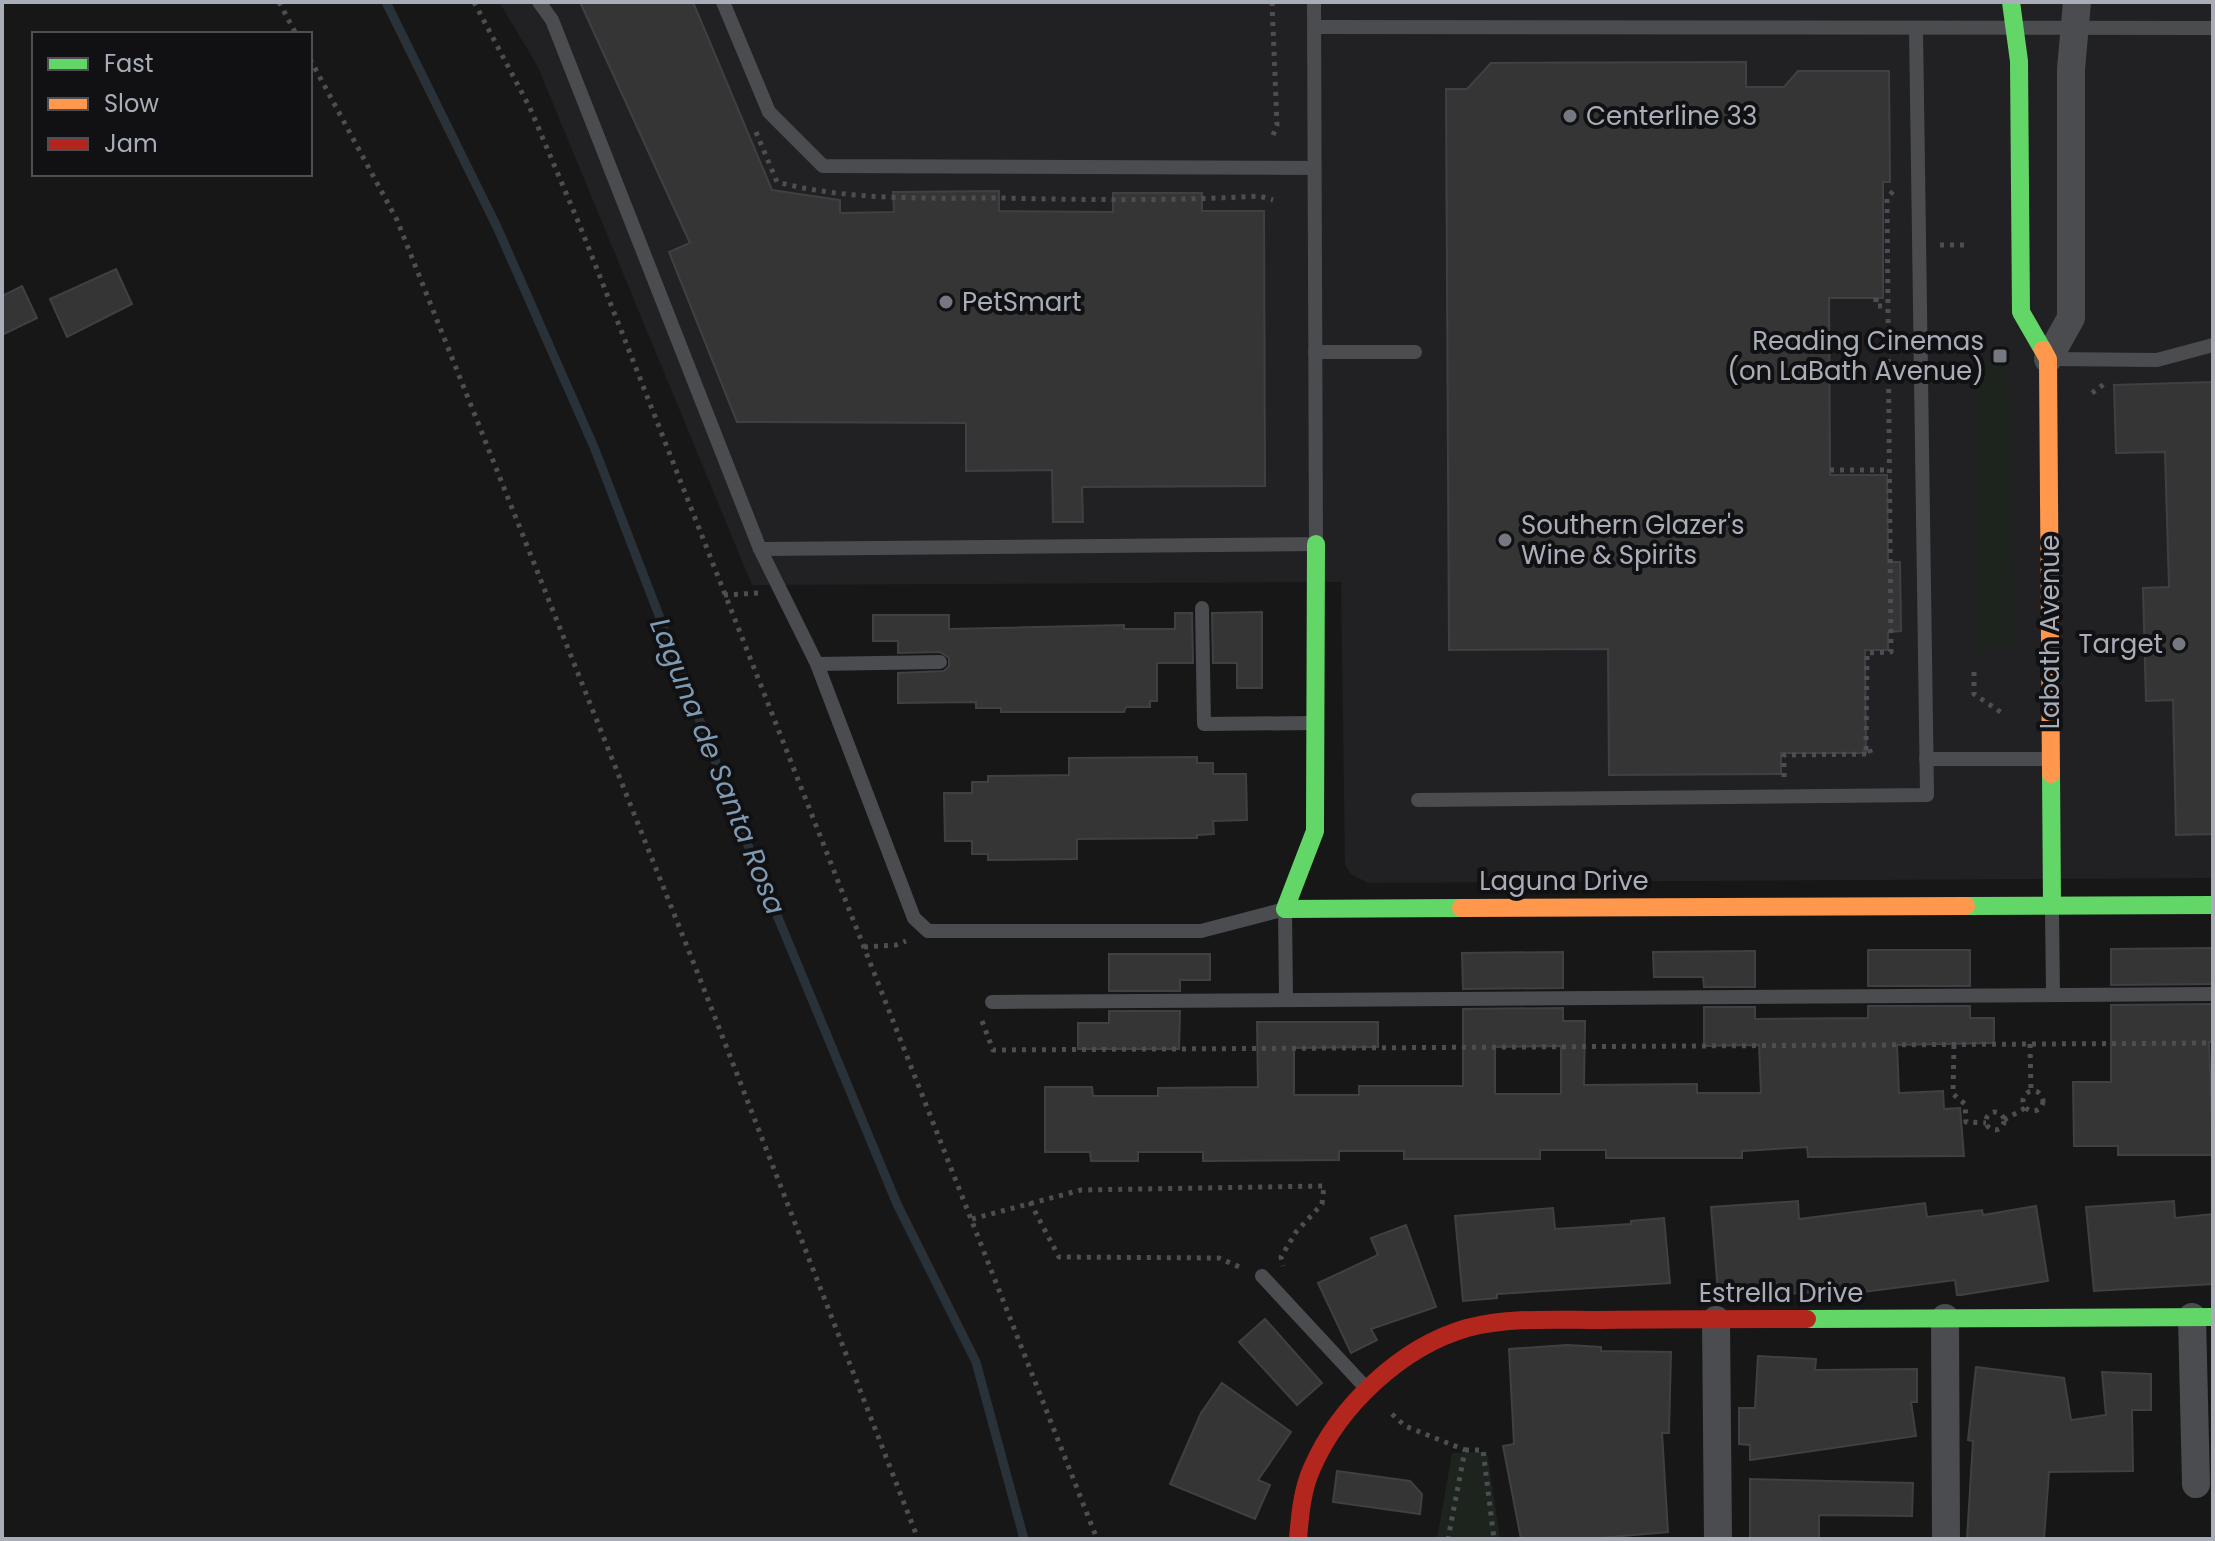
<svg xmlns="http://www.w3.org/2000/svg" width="2215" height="1541" viewBox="0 0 2215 1541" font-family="Poppins,sans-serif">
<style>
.built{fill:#212123}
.green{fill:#1d241e}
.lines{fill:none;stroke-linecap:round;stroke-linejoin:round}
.stream{stroke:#2a3239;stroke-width:9}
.building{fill:#353536;stroke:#3f4043;stroke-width:2;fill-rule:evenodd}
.path{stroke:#4d4e52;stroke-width:5;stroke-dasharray:4 6;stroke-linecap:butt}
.lane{stroke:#4b4c50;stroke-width:14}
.street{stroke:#4b4c50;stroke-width:28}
.fast{stroke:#63d668;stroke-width:18}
.slow{stroke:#ff974d;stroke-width:18}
.jam{stroke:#b3261e;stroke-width:18}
.poi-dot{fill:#757880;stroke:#111113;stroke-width:3}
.labels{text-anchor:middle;stroke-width:8;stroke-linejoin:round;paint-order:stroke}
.poi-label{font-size:26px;fill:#a8adb8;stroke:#111113;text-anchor:start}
.street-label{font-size:26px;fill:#a8adb8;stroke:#111113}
.water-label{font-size:28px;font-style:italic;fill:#7f9bb3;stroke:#111113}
</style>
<rect width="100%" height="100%" fill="#171717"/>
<path class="built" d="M499,2H2213V878L1368,883L1351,874L1345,865L1341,582L752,585L537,65Z"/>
<g class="green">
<path d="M1975,359H2002L2010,402L2014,638L2000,647H1978Z"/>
<path d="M1487,1452L1500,1539H1437L1452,1453Z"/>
</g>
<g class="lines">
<path class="stream" d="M386,2L497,227L594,447L745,838L897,1204L976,1362L1024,1539"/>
</g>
<g class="building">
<path d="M580,2H693L772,190L840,200V213L894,212L893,192L999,191V211L1113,212V193H1202V211H1264L1265,486L1082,487L1083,522H1053L1052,470L966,471V423L737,422L669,252L690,243Z"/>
<path d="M1746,62V87H1784L1798,71H1889L1890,182H1883V298H1829L1830,475H1887L1888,562H1900L1901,631L1888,632V650H1865L1866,753H1781V774L1609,775L1608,649L1449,650L1446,89H1467L1491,63Z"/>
<path d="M116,269L132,304L67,337L50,299Z"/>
<path d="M22,286L37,318L2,335V296Z"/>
<path d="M2213,382V834L2176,835L2173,700L2146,701L2143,588L2169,587L2165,452L2116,453L2114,385Z"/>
<path d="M1262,612V688H1237V663H1213L1212,613Z"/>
<path d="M1175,613H1192L1193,663H1157V701H1150V707H1126L1124,712H1001V708H976V702L898,703V673L944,671L949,666V658L940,652L898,653V641H873V615H949V629L1124,625V629H1175Z"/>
<path d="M1197,757V763H1213V774H1246L1247,820L1213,821L1214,834L1197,835V838L1077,839V859L988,860V854H972V841H945L944,793H972V782H988V776L1069,775V758Z"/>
<path d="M2213,948V984L2111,985V949Z"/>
<rect x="1868" y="950" width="102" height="36"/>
<path d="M1755,951V987H1704L1703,977H1654L1653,952Z"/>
<path d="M1563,952V988L1463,989L1462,953Z"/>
<path d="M1109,954H1210V980H1180V991H1109Z"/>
<path d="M2213,1004V1042H2209L2213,1155H2118V1146H2074L2073,1082H2111V1005Z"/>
<path d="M1868,1006H1970V1018H1994V1043L1897,1045L1899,1093L1943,1091L1944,1109L1960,1108L1964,1156L1808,1157L1807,1147L1742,1151V1158H1606V1150H1540V1159H1404V1151H1339V1160L1203,1161V1152H1138V1161H1091L1090,1152H1045V1087H1092L1093,1096H1158V1088L1258,1087L1257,1022H1378V1047L1294,1048V1095H1359V1086H1463V1009L1563,1008V1021H1585L1584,1085L1697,1084V1093H1761L1759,1045L1704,1046V1007H1755V1019L1868,1018ZM1561,1046V1094H1495V1047Z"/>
<path d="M1109,1011H1180L1179,1049H1078V1023H1109Z"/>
<path d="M1798,1201L1799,1219L1925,1203L1927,1217L1982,1210L1983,1215L2036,1206L2048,1281L1961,1295H1957L1955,1280L1841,1295L1840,1291L1765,1295L1764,1287L1718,1292L1711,1207Z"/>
<path d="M2174,1201L2175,1218L2213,1214V1284L2094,1291L2086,1207Z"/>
<path d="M1553,1208L1555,1229L1631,1224V1221L1664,1218L1670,1283L1497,1294V1298L1463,1301L1455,1216Z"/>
<path d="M1406,1225L1436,1307L1371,1329L1377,1340L1351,1353L1318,1283L1378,1255L1371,1238Z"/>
<path d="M1265,1319L1322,1383L1297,1405L1239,1342Z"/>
<path d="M1567,1345L1601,1347V1351L1671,1352L1669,1433H1662L1668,1532L1587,1539H1521L1503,1446L1514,1444L1509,1349Z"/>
<path d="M1758,1356L1816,1359L1815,1370L1917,1369V1402H1911L1916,1436L1750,1460V1445L1739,1444V1408H1755Z"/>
<path d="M1976,1367L2064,1378L2071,1420L2106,1415L2102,1372L2151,1374V1410H2132L2133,1471L2049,1472L2044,1539H1967L1973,1441L1968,1440Z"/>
<path d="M1222,1383L1291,1432L1258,1480L1270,1485L1255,1519L1170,1484L1201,1413Z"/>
<path d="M1337,1471L1410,1481L1422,1494L1420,1514L1333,1502Z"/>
<path d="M1750,1479L1913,1483L1912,1516L1819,1515V1539H1750Z"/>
</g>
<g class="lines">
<g class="path">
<path d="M279,2L296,34"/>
<path d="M474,2L530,108L580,226L1097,1539"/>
<path d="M1272,2L1277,125L1272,138"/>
<path d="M310,59L397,220L700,979L918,1539"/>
<path d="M756,132L777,182C850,201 927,198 1002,198C1088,200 1173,201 1259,196L1273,200"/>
<path d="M1940,245H1968"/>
<path d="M1876,298V306H1888"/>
<path d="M2092,393L2107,382"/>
<path d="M1830,470H1890"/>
<path d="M724,595L759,593"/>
<path d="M1974,672V694L2005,715"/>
<path d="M1866,750L1867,653L1891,652L1887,198L1895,189"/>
<path d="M1784,777V755L1871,754L1869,748"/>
<path d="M864,947L896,945L906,941"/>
<path d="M982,1021L993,1050L2213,1043"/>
<path d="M2030,1044L2031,1091"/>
<path d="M1954,1045L1953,1094L1965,1104L1966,1122L1986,1123"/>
<circle cx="2033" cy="1101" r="10"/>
<circle cx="1995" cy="1121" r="9"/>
<path d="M2004,1120L2025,1108"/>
<path d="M1030,1202L1059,1257L1219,1258L1242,1268"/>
<path d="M972,1219L1081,1190L1324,1186L1322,1204L1296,1232L1281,1257L1283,1266"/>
<path d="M1392,1414L1405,1426L1465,1450L1448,1539"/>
<path d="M1465,1450H1483L1494,1539"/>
</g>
<g class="lane">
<path d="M539,2L552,20L760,549L1316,544L1314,2"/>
<path d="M723,2L769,112L823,166L1314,168"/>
<path d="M1314,27L2213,28"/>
<path d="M1315,352H1415"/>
<path d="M2052,359L2157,360L2213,345"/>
<path d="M760,549L817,664L914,918L928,931H1201L1285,909L1286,1000"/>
<path d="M1202,608L1204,724L1312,723"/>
<path d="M817,664L940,662"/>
<path d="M1926,759H2049"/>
<path d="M1418,800L1927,795L1916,28"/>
<path d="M2052,910L2053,994"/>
<path d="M992,1002L2213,994"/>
<path d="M1262,1276L1366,1388"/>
</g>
<g class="street">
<path d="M2048,359L2071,318V69L2077,2"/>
<path d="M2192,1317L2196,1484"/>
<path d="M1945,1318L1946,1539"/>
<path d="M1716,1320L1718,1539"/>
</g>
<g class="fast">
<path d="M2011,2L2019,61L2021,312L2043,350"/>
<path d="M1316,544L1315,831L1285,909L1461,908"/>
<path d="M2051,774L2052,905"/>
<path d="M1966,906L2213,905"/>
<path d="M1807,1319L2213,1317"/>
</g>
<g class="slow">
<path d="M2043,350L2048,359L2051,774"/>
<path d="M1461,908L1966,906"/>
</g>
<path class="jam" d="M1298,1539C1300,1515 1302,1490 1312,1468C1339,1406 1401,1347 1467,1328C1509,1317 1557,1320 1600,1320C1669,1319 1738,1319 1807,1319"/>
</g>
<g class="poi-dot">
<circle cx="1570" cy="116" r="8"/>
<circle cx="946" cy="302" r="8"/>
<rect x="1992" y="348" width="16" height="16" rx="4"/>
<circle cx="1505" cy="540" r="8"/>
<circle cx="2179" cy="644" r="8"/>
</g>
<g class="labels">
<g class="poi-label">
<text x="1586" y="125">Centerline 33</text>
<text x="962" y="311">PetSmart</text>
<text x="1984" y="350" text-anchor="end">Reading Cinemas<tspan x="1984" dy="30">(on LaBath Avenue)</tspan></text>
<text x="1521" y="534">Southern Glazer's<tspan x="1521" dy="30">Wine &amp; Spirits</tspan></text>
<text x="2163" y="653" text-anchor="end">Target</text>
</g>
<g class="street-label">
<text transform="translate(2050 632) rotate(-90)" y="9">Labath Avenue</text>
<text x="1564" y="890">Laguna Drive</text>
<text x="1781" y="1302">Estrella Drive</text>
</g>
<g class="water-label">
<text transform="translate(718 766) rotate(68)" y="10">Laguna de Santa Rosa</text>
</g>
</g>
<rect width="2215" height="1541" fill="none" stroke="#a8adb8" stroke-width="8"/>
<rect x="32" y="32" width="280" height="144" fill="#111113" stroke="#4d4f55" stroke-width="2"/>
<rect x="48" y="58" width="40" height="12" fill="#63d668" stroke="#4d4f55" stroke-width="2"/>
<text x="104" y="72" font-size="24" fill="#a8adb8">Fast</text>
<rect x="48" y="98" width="40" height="12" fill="#ff974d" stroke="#4d4f55" stroke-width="2"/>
<text x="104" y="112" font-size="24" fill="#a8adb8">Slow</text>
<rect x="48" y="138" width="40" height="12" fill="#b3261e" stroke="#4d4f55" stroke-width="2"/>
<text x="104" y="152" font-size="24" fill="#a8adb8">Jam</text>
</svg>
